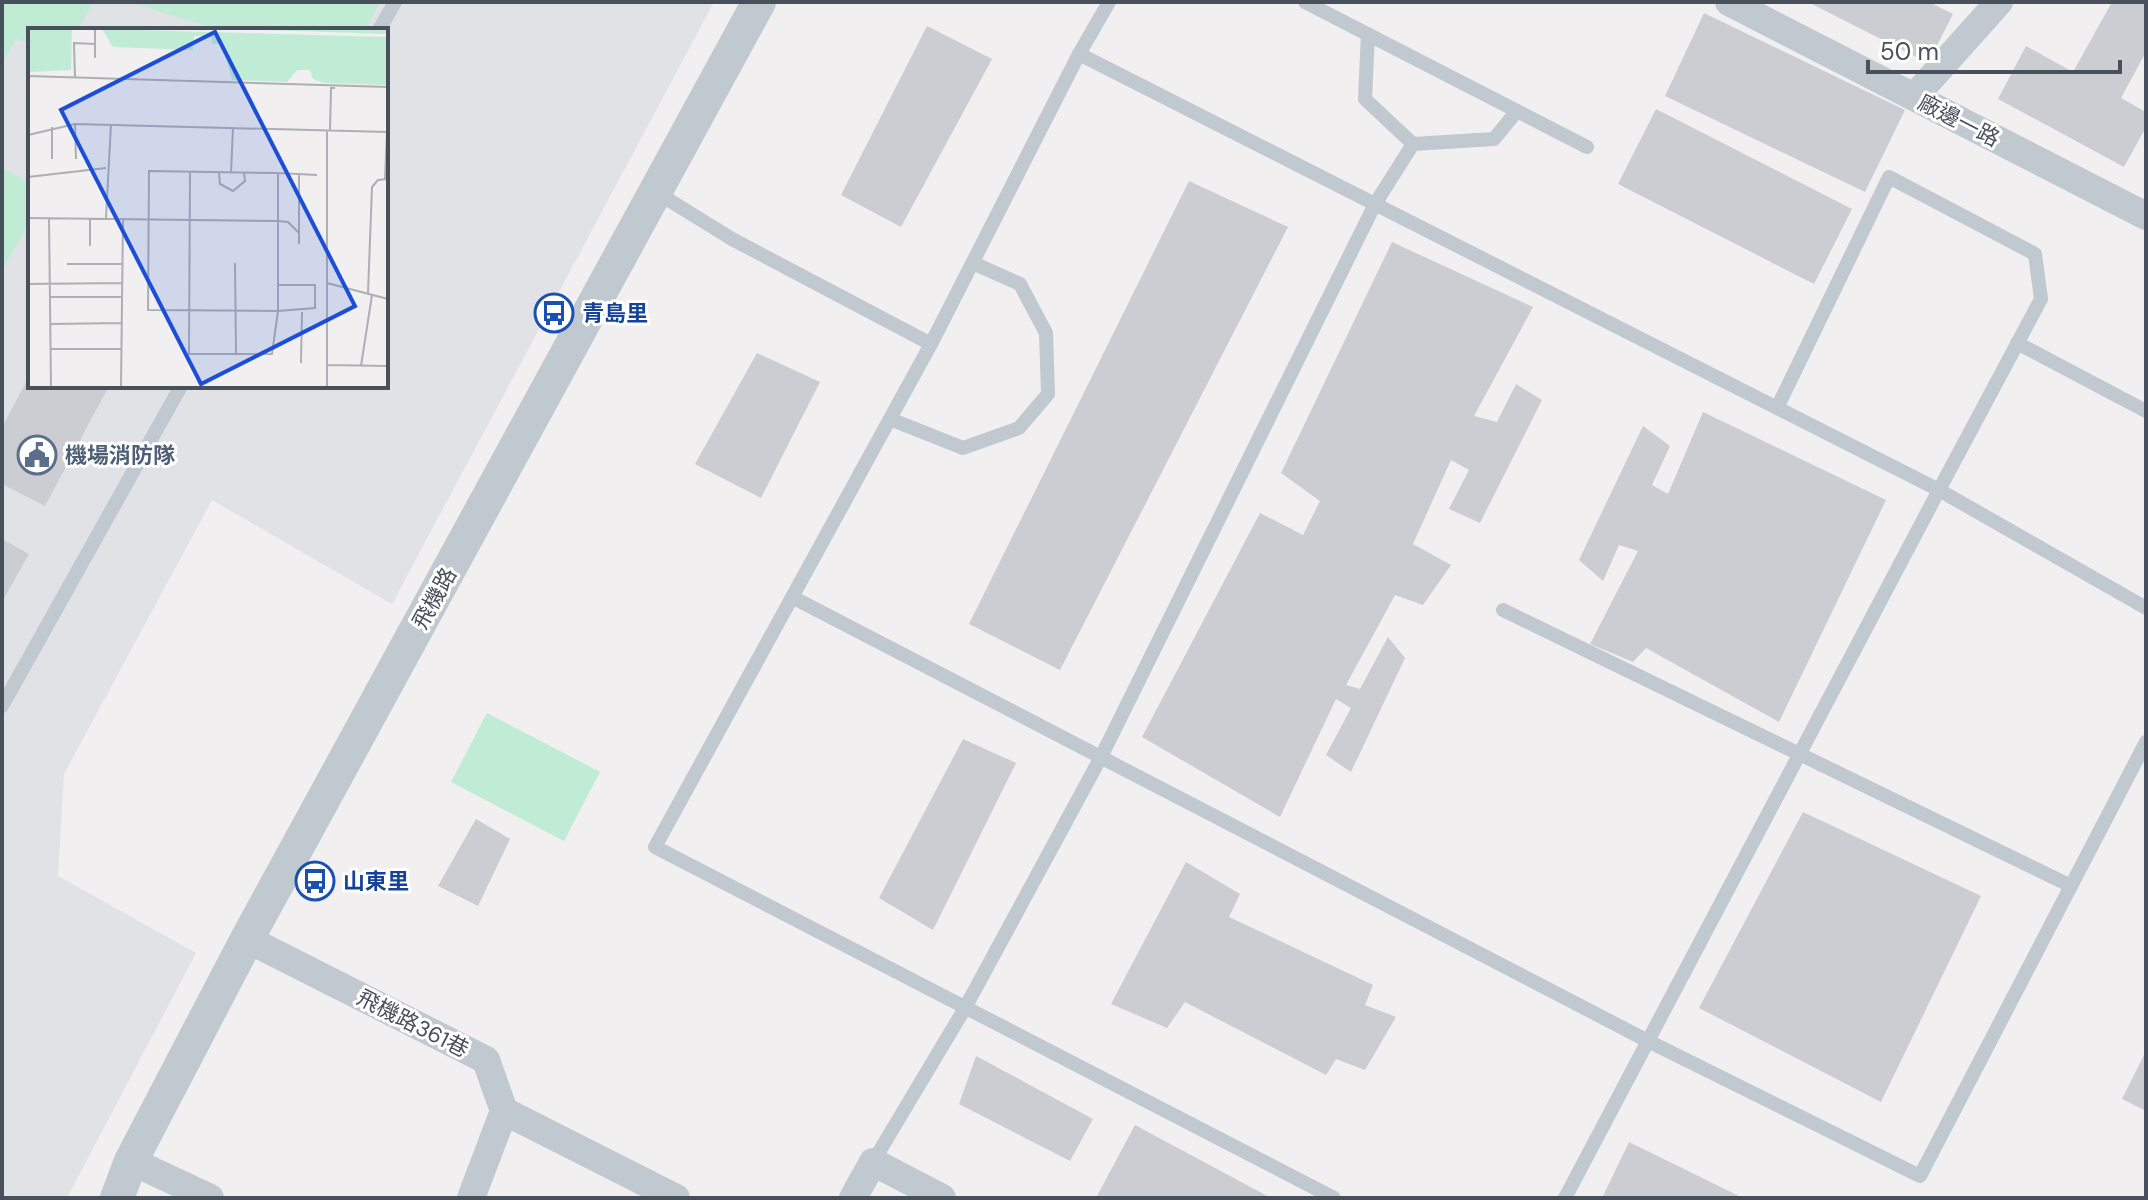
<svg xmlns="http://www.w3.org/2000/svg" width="2148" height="1200" viewBox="0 0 2148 1200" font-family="'DM Sans','Noto Sans TC',sans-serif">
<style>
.airport{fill:#e1e2e6;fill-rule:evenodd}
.green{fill:#c0ecd5}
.building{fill:#cccdd3}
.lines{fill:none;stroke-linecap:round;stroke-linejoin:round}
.service{stroke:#c0c8d0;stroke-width:14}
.minor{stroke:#c0c8d0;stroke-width:28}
.tertiary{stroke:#c0c8d0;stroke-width:34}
.labels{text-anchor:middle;stroke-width:6;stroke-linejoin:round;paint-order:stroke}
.street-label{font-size:22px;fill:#48505b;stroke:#fff}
.transit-label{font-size:22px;font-weight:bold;fill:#164399;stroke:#fff;text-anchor:start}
.service-label{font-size:22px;font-weight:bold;fill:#4e5e75;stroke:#fff;text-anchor:start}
.inset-road{fill:none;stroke:#adafb4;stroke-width:2}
.view{fill:#1d4ed8;fill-opacity:0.15;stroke:#1d4ed8;stroke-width:4}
.inset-edge{fill:none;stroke:#48505b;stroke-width:4}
</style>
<rect width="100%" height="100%" fill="#f1efef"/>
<path class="airport" d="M2,2H714L392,604L212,500L64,774L58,876L196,953L67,1198H2ZM30,30H386V386H30Z"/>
<g class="green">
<path d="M2,2H93L78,30H30V44L16,39L2,64Z"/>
<path d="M129,2H380L365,30H219Z"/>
<path d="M2,168L30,183V221L2,271Z"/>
<path d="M487,713L600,772L564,841L451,782Z"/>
</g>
<g class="building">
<path d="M1808,2H1929L1953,14L1928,63Z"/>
<path d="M2112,2H2146V52L2121,98L2146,112V127L2124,167L1998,99L2026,46L2073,72Z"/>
<path d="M1704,13L1905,110L1865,192L1665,96Z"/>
<path d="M927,26L992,59L901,227L841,195Z"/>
<path d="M1656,109L1852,209L1814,284L1618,184Z"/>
<path d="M1189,181L1288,227L1060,670L969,624Z"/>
<path d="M1392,242L1533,307L1474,416L1497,422L1516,384L1542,400L1480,523L1449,509L1469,470L1451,460L1413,544L1451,565L1423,605L1395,595L1346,685L1360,689L1388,637L1405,658L1351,772L1326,755L1351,708L1336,699L1280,817L1142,737L1260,513L1303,535L1320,501L1281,473Z"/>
<path d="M757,353L820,382L761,498L695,464Z"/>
<path d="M30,375V386H109L45,506L2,484V427Z"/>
<path d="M1703,412L1886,500L1779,722L1646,648L1633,662L1590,644L1638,551L1619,545L1603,581L1579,560L1643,426L1670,446L1652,485L1668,494Z"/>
<path d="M2,539L29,554L2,602Z"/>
<path d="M963,739L1016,763L933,930L879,898Z"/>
<path d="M1803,812L1981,896L1881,1102L1699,1008Z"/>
<path d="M476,819L510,839L478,906L438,886Z"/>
<path d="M1186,862L1240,894L1229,917L1373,985L1365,1005L1396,1017L1365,1070L1336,1059L1326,1075L1185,1002L1167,1028L1111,1004Z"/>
<path d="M2146,1051V1111L2122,1099Z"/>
<path d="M976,1056L1093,1119L1070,1161L959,1104Z"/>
<path d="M1135,1125L1271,1198H1096Z"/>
<path d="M1629,1142L1743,1198H1602Z"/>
</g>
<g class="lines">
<g class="service">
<path d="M1305,2L1587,147"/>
<path d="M379,30L395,2"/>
<path d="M1368,34L1365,99L1413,144"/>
<path d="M1079,54L1109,2"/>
<path d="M656,192L732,239L931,344"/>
<path d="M2017,343L2146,411"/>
<path d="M1777,408L1889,177L2035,254L2041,299L1939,490L2146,608"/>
<path d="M890,419L963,448L1019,428L1048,394L1046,333L1020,284L973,263"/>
<path d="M792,597L1648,1041L1920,1176L2146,742"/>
<path d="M1503,610L2071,886"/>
<path d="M2,706L181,386"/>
<path d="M873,1162L965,1008L1101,757L1375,204L1413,144L1494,139L1517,111"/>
<path d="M1334,1198L655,847L931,344L1079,54L1939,490L1565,1198"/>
</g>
<g class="minor">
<path d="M1729,2L2146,216"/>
<path d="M1914,97L1999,2"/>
<path d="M247,939L486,1060L504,1111L676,1198"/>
<path d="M131,1161L210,1198"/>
<path d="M471,1198L504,1111"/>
<path d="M853,1198L873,1162L942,1198"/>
</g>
<path class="tertiary" d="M117,1198L131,1161L247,939L759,2"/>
</g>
<defs>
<symbol id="bus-ring" viewBox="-11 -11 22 22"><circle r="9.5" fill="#fff" stroke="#1a4fb4" stroke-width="1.5"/><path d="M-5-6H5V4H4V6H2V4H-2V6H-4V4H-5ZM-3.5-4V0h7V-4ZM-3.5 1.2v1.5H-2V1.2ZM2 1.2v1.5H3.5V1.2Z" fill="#1a4fb4"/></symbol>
<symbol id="civic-ring" viewBox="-11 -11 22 22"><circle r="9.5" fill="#fff" stroke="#5c6f8a" stroke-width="1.5"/><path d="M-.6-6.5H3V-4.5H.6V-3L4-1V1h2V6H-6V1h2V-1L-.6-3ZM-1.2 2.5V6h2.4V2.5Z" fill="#5c6f8a"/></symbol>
</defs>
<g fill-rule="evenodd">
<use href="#bus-ring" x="532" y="291" width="44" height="44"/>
<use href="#civic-ring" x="15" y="433" width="44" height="44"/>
<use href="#bus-ring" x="293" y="859" width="44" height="44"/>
</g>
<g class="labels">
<g class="street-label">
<text transform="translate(1959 120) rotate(27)" y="8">廠邊一路</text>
<text transform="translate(434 598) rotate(-61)" y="8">飛機路</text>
<text transform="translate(413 1023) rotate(27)" y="8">飛機路361巷</text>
</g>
<g class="transit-label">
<text x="582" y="321">青島里</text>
<text x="343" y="889">山東里</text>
</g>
<g class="service-label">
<text x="65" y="463">機場消防隊</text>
</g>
</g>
<g transform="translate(28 28)">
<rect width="360" height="360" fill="#f1efef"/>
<path d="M0,1H44L43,42L2,44ZM74,1L360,9V57L295,55L285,51L282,42H269L259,54L204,52L194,16H184L183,8H166L165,22L85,19ZM205,1H360V6Z" fill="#c0ecd5"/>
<path class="inset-road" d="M67,30V1M0,48L360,59M47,50L46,15L67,16M47,96L48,131M24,99V131M302,103L303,60H307M0,107L47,96L360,104M121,143L250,145V283L120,282ZM162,144L161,326H244L250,283L287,280V257H250M191,145L192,156L205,163L217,153L216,145M203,145L205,100M250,145L289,147M0,149L78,140M357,151L359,104M0,190L250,193L260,194L271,205M21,190L23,359M62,190V218M78,190L83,96M271,216V146M207,235L208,326M39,236H95M299,255L360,271M0,256L95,255M340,265L344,159L350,152L360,151M22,269H94M22,296L94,295M22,321H94M273,335L274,284M299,337L360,338M333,338L344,267M93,359L95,191M299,359V103"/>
<path class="view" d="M187,4L327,278L173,356L33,82Z"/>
<rect width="360" height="360" class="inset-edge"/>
</g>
<rect width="2148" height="1200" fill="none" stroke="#48505b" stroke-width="8"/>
<path d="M1868 60v12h252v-12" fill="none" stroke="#48505b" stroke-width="4"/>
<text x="1880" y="60" font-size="24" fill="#48505b" stroke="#ffffff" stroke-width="6" paint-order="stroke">50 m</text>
</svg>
